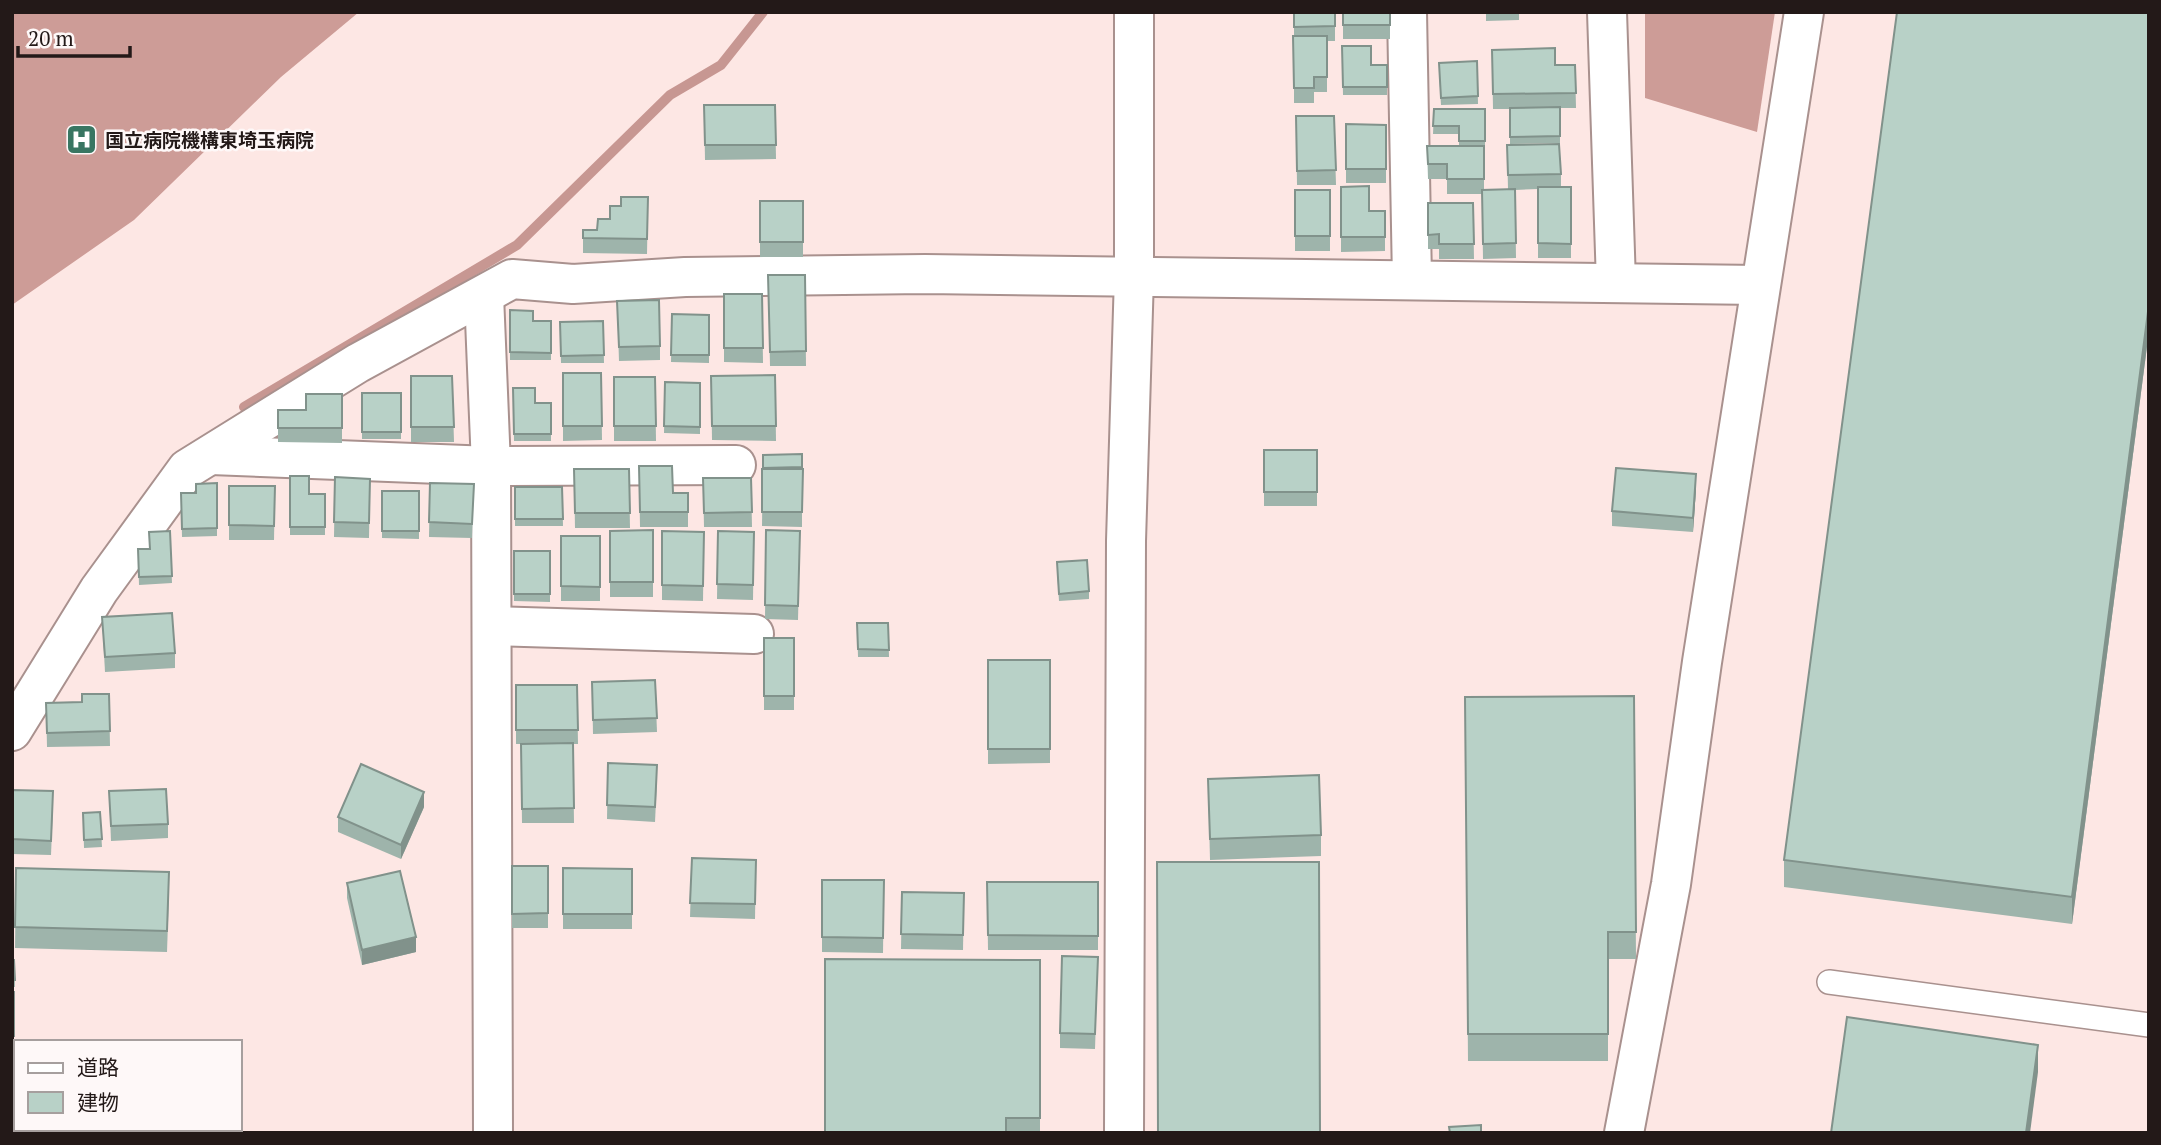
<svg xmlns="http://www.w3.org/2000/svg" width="2161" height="1145" viewBox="0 0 2161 1145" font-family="'PT Serif','Noto Sans JP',serif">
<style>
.forest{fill:#cd9c97}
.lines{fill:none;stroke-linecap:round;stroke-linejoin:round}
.stream{stroke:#c79792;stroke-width:10}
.service-casing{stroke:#a9918e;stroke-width:26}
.minor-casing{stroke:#a9918e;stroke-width:42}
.service{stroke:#fff;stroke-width:23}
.minor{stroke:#fff;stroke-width:38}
.wall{fill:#9eb4ab}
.shaded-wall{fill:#81928b}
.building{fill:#b8d1c7;stroke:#81928b;stroke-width:2}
.labels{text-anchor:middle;stroke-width:5;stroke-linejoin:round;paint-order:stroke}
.poi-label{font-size:19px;font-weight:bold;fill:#231918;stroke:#fef8f8;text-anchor:start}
</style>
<rect width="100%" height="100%" fill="#fde7e4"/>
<g class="forest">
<path d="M12,12H359L281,77L134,220L12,305Z"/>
<path d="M1645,12H1775L1757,132L1645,98Z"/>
</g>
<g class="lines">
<path class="stream" d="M244,407L517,245L670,95L721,65L763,12"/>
<defs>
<path id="service" d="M1829,982L2149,1025"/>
<g id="minor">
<path d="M1407,12L1412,280"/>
<path d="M1607,12L1616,283"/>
<path d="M484,295L491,466L493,1133"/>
<path d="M211,455L491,466L736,465"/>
<path d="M492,626L754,634"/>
<path d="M12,731L99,590L187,469L358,363L512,279L573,284L685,277L925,274L1760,285"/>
<path d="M1124,1133L1126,541L1134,276V12"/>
<path d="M1624,1133L1671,884L1702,662L1804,12"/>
</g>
</defs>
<use href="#service" class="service-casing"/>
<use href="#minor" class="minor-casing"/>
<use href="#service" class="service"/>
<use href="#minor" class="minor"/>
</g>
<g class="wall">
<path d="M1294,12L1335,26V41H1327V92H1314V103H1294Z"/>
<rect x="1343" y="12" width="47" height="27"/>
<path d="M1486,12H1519V20L1486,21Z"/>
<path d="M2149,12V331L2072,924L1784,887V860Z"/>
<path d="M1342,46L1371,65H1387V95H1343Z"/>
<path d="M1492,50L1555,65H1575L1576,108H1560V143L1510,144V109H1493Z"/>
<path d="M1477,61L1478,104L1441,105L1439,71Z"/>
<path d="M704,105H775L776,159L705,160Z"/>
<path d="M1434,109H1485V149H1484V190L1508,189L1507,145L1561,174V187H1571V258H1538V189L1515,190L1516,258L1483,259L1482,194H1447V179H1428L1427,146H1459V134H1433Z"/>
<path d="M1296,116H1334L1336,185H1297Z"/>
<path d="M1346,124L1386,125V183H1346Z"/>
<path d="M1341,187L1369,211H1385V251L1341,252Z"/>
<rect x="1295" y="190" width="35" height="61"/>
<path d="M648,197L647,254L583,253V230H597L610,219L621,206Z"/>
<rect x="760" y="201" width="43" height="56"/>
<path d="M1428,203H1473L1474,259H1439V249H1428Z"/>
<path d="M768,275H805L806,366H770Z"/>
<path d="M724,294H762L763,363L724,362Z"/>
<path d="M617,301L660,346V360L619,361Z"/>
<path d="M510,310L533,321H551V360H510Z"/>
<path d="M672,314L709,315V363L671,362Z"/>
<path d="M603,321L604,363H561L560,322Z"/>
<path d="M563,373H601L602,440L563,441Z"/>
<path d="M775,375L776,441L712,440L711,376Z"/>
<path d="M411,376H452L454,442H411Z"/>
<path d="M614,377H655L656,441H614Z"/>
<path d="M665,382L700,383V434L664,433Z"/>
<path d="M513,388L535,403H551V441H514Z"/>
<rect x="362" y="393" width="39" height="46"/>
<path d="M342,394V443L278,442V410H306Z"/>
<rect x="1264" y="450" width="53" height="56"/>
<path d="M802,454V527L762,526L763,455Z"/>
<path d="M639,466L673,493H688V527H640Z"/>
<path d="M574,469H629L630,528H575Z"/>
<path d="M290,476L309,494H325V535H290Z"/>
<path d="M335,477L370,479L369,538L334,537Z"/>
<path d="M703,478H751L752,527H704Z"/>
<path d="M217,483V536L182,537L181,493H196Z"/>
<path d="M430,483L474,484L472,538L429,537Z"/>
<path d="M229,486H275L274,540H229Z"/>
<path d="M515,487H562L563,526H515Z"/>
<path d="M1696,489L1693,532L1612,526V511Z"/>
<path d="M382,491H419V539L382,538Z"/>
<path d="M653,530V597H610V531Z"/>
<path d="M766,530L800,531L798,620L765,619Z"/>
<path d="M170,531L172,583L139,585L138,549H149Z"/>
<path d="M662,531L704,532L703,601L662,600Z"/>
<path d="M718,531L754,532L753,600L717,599Z"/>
<rect x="561" y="536" width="39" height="65"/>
<path d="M514,551H550V602L514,601Z"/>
<path d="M1057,570L1089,591V599L1059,601Z"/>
<path d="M102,617L175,653V668L105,672Z"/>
<path d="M857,623H888L889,657H858Z"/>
<rect x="764" y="638" width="30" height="72"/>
<path d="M988,660H1050V763L988,764Z"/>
<path d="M655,680L657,732L593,734L592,682Z"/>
<path d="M516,685H577L578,744H573L574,823H522L521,744H516Z"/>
<path d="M109,694L110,746L47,747L46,703L82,702Z"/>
<path d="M1634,696L1636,959H1608V1061H1468L1465,697Z"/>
<path d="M608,763L657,780L655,822L607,819Z"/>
<path d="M1208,779L1321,835V856L1210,860Z"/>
<path d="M12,790L53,806L51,855L12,854Z"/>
<path d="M109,791L168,824V838L111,841Z"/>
<path d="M424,807L401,859L338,832V817Z"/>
<path d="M100,812L102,847L84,848L83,813Z"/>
<path d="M692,858L756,860L755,919L690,917Z"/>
<rect x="512" y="866" width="36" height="62"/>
<path d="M16,868L169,893L167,952L15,948Z"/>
<path d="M563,868L632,869V929H563Z"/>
<path d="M822,880H884L883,953L822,952Z"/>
<path d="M987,882H1098V950H988Z"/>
<path d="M347,883L416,952L362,965L347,898Z"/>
<path d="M902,892L964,893L963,950L901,949Z"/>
<path d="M1098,957L1095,1049L1060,1048V1033Z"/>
<path d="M12,960L15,980V987H12Z"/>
<path d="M1040,960V1133H825Z"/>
</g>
<g class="shaded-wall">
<path d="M2149,304V331L2072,924V897Z"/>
<path d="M1696,474V489L1693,532V518Z"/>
<path d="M424,792V807L401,859V845Z"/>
<path d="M416,937V952L362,965V950Z"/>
<path d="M2038,1045V1072L2030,1133H2026Z"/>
</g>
<g class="building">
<path d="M1294,12H1335V26L1294,27Z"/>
<rect x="1343" y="12" width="47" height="13"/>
<path d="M1897,12H2149V304L2072,897L1784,860Z"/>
<path d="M1293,36H1327V77H1314V88H1294Z"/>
<path d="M1342,46H1371V65H1387V87H1343Z"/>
<path d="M1555,48V65H1575L1576,93L1493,94L1492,50Z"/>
<path d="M1477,61L1478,96L1441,98L1439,63Z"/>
<path d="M704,105H775L776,145H705Z"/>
<path d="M1560,107V136L1510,137V108Z"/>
<path d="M1434,109H1485V141H1459V126H1433Z"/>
<path d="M1296,116H1334L1336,170L1297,171Z"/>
<path d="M1346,124L1386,125V169H1346Z"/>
<path d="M1559,144L1561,174L1508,175L1507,145Z"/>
<path d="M1427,146H1484V179H1447V164H1428Z"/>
<path d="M1369,186V211H1385V237H1341V187Z"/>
<path d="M1538,187H1571V244L1538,243Z"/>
<path d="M1515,189L1516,243L1483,244L1482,190Z"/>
<rect x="1295" y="190" width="35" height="46"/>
<path d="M621,197H648L647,239L583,238V230H597L598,219H610V206H621Z"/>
<rect x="760" y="201" width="43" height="41"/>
<path d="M1428,203H1473L1474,244H1439V234L1428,235Z"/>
<path d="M768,275H805L806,351L770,352Z"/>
<path d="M724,294H762L763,348H724Z"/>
<path d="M659,300L660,346L619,347L617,301Z"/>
<path d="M510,310L533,311V321H551V353L510,352Z"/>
<path d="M672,314L709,315V355H671Z"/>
<path d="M603,321L604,355L561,356L560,322Z"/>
<path d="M563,373H601L602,426H563Z"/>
<path d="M775,375L776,426H712L711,376Z"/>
<path d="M411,376H452L454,427H411Z"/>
<path d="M614,377H655L656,426H614Z"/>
<path d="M665,382L700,383V427L664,426Z"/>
<path d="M513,388H535V403H551V434H514Z"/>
<rect x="362" y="393" width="39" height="39"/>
<path d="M306,394H342V428H278V410H306Z"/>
<rect x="1264" y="450" width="53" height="42"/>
<path d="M802,454V467L763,468V455Z"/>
<path d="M639,466H672L673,493H688V512H640Z"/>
<path d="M1616,468L1696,474L1693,518L1612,511Z"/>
<path d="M574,469H629L630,513H575Z"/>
<path d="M762,469H803L802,512H762Z"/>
<path d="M290,476H309V494H325V527H290Z"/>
<path d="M335,477L370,479L369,523L334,522Z"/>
<path d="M703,478H751L752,512L704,513Z"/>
<path d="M217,483V528L182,529L181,493H196V484Z"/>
<path d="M430,483L474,484L472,524L429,522Z"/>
<path d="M229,486H275L274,526L229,525Z"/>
<path d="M515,487H562L563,519H515Z"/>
<rect x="382" y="491" width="37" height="40"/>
<path d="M653,530V582H610V531Z"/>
<path d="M766,530L800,531L798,606L765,605Z"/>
<path d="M170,531L172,576L139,577L138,549H150L149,532Z"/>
<path d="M662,531L704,532L703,586L662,585Z"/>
<path d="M718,531L754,532L753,585L717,584Z"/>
<path d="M561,536H600V587L561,586Z"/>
<rect x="514" y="551" width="36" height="43"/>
<path d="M1087,560L1089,591L1059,594L1057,562Z"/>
<path d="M172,613L175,653L105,657L102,617Z"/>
<path d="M857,623H888L889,650L858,649Z"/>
<rect x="764" y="638" width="30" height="58"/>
<rect x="988" y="660" width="62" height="89"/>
<path d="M655,680L657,718L593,720L592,682Z"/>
<path d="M516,685H577L578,730H516Z"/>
<path d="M82,694H109L110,731L47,733L46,703L82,702Z"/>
<path d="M1634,696L1636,932H1608V1034H1468L1465,697Z"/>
<path d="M573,743L574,808L522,809L521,744Z"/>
<path d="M608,763L657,765L655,807L607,805Z"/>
<path d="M361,764L424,792L401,845L338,817Z"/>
<path d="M1319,775L1321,835L1210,839L1208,779Z"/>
<path d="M166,789L168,824L111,826L109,791Z"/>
<path d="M12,790L53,791L51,841L12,839Z"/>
<path d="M100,812L102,839L84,840L83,813Z"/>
<path d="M692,858L756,860L755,904L690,903Z"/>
<path d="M1157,862H1319L1320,1133H1158Z"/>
<path d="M512,866H548V913L512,914Z"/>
<path d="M16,868L169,872L167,931L15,927Z"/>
<path d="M563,868L632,869V914H563Z"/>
<path d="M400,871L416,937L362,950L347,883Z"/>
<path d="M822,880H884L883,938L822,937Z"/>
<path d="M987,882H1098V936L988,935Z"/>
<path d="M902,892L964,893L963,935L901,934Z"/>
<path d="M1062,956L1098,957L1095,1034L1060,1033Z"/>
<path d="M825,959L1040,960V1118H1006V1133H825Z"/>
<path d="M12,960H14L15,980H12Z"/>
<rect x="12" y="992" width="2" height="44"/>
<path d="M1847,1017L2038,1045L2026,1133H1831Z"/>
<path d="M12,1083H14L16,1130H12Z"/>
<path d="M1481,1125V1133H1450L1449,1127Z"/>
</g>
<defs>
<symbol id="hospital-square" viewBox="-11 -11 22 22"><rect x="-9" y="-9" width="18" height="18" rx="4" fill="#397662" stroke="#fef8f8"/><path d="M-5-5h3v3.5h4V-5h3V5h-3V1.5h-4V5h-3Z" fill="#fff"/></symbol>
</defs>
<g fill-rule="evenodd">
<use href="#hospital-square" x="64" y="122" width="35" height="35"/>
</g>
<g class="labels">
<g class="poi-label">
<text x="105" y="147">国立病院機構東埼玉病院</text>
</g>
</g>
<rect width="2161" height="1145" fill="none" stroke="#231918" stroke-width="28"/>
<rect x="14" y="1040" width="228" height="91" fill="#fef8f8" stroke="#a69f9e" stroke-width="2"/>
<rect x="28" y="1063" width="35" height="10" fill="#ffffff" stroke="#a69f9e" stroke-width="2"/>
<text x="77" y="1075" font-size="21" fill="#231918">道路</text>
<rect x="28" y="1092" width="35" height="21" fill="#b8d1c7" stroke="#a69f9e" stroke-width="2"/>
<text x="77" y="1110" font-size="21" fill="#231918">建物</text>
<path d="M18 46v10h112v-10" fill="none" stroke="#231918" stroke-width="3.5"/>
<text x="28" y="46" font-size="21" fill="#231918" stroke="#fef8f8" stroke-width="5" paint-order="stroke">20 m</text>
</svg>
